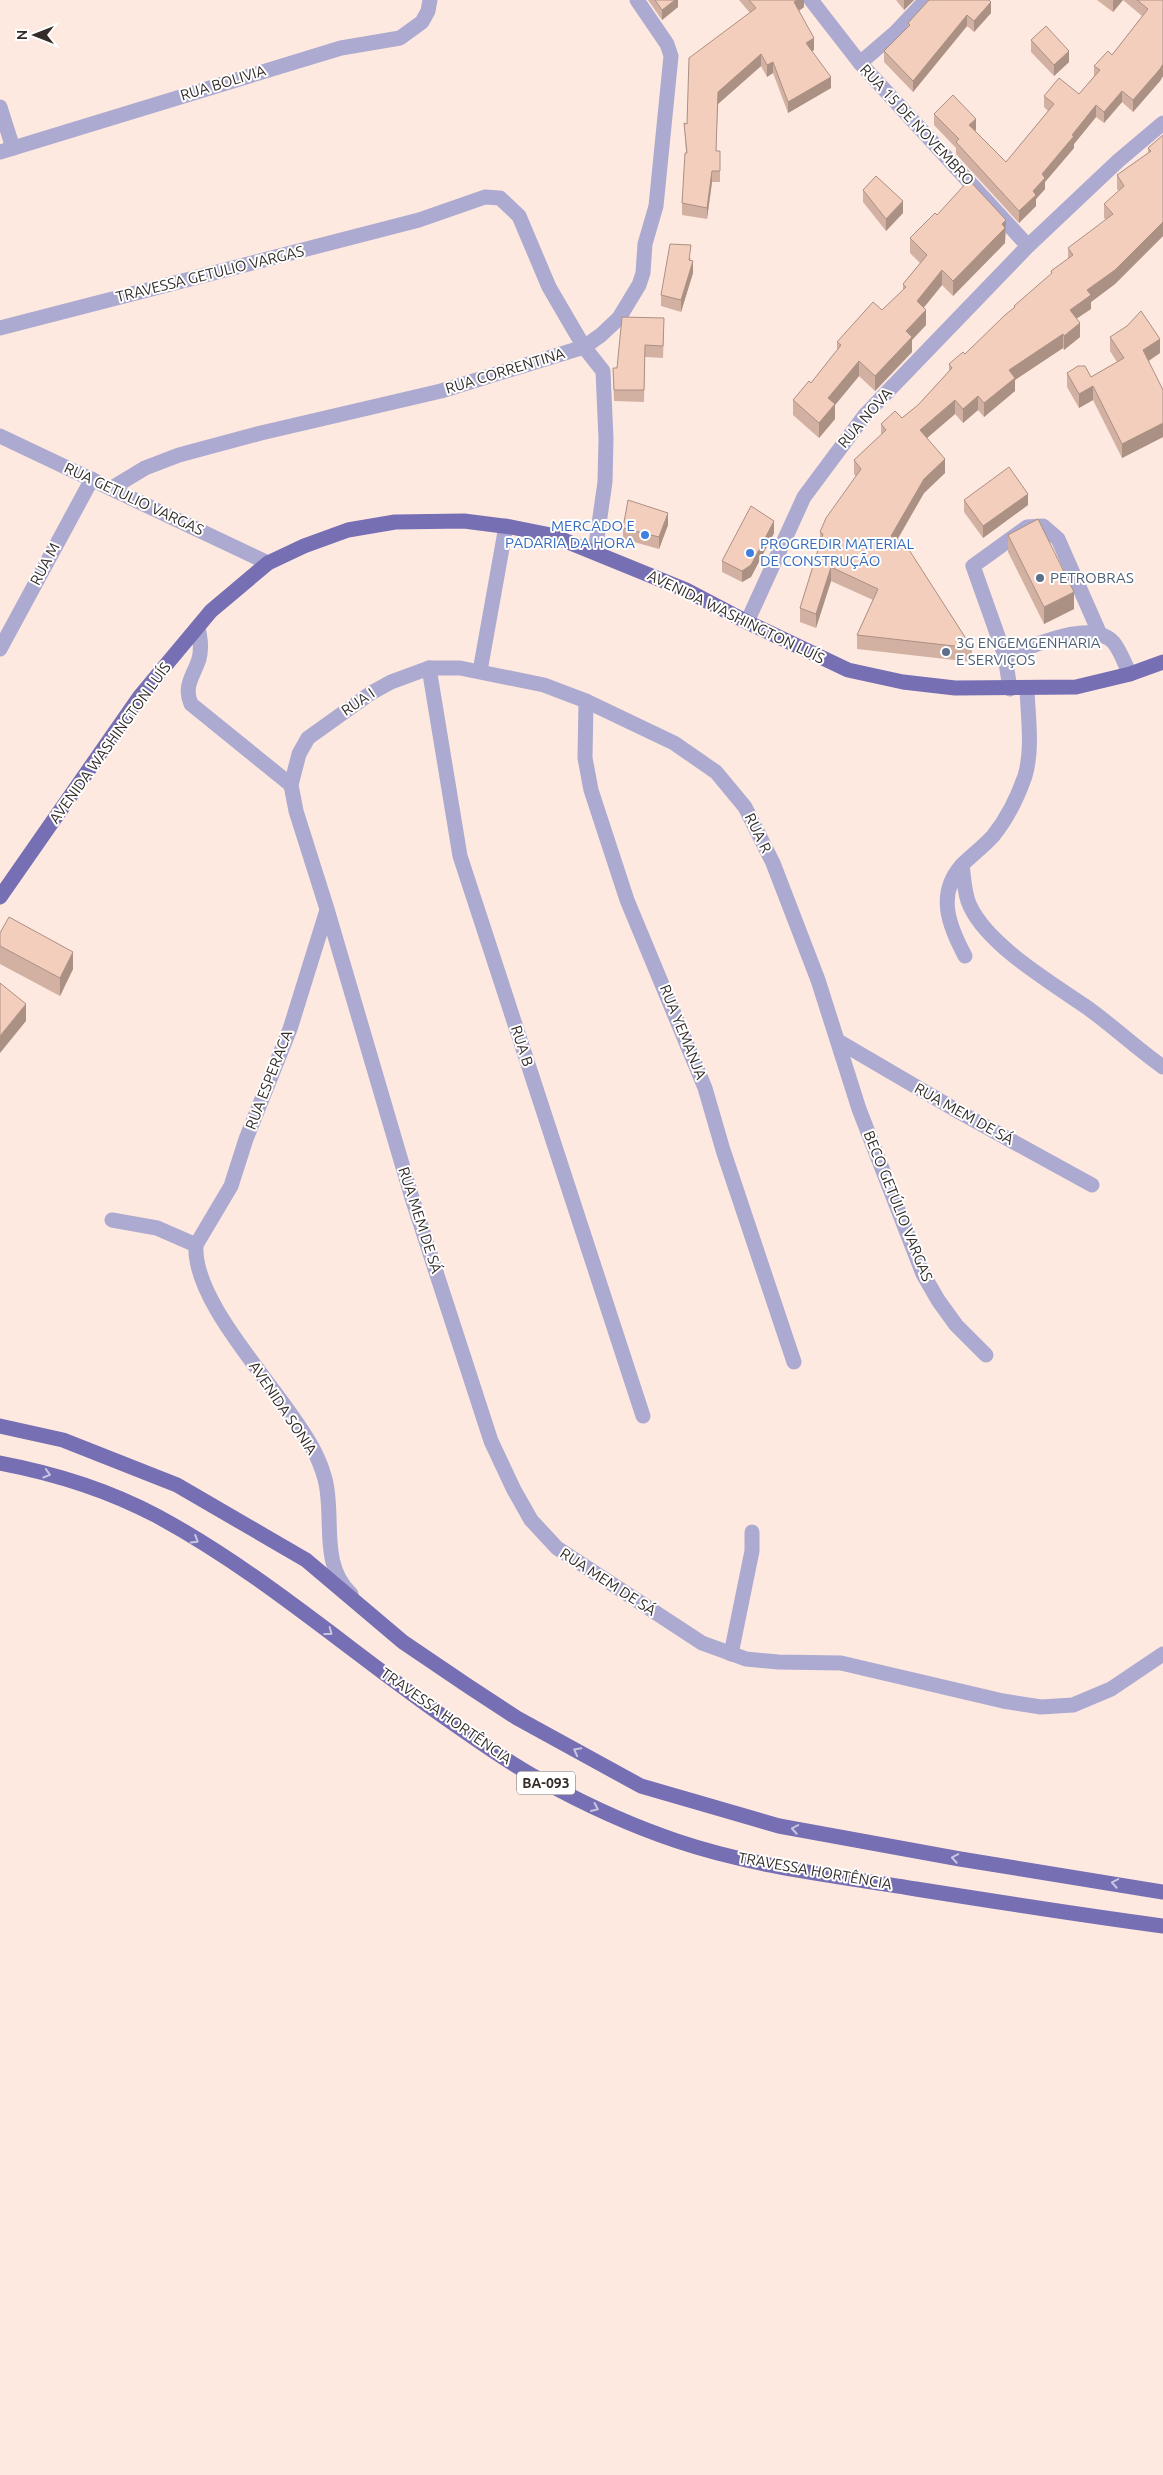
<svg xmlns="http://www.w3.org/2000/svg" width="1163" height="2475" viewBox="0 0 1163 2475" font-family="Ubuntu,sans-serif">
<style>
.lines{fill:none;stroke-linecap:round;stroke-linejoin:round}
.minor{stroke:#acaad0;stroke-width:15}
.major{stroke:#766fb4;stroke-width:15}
.wall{fill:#d2b1a3}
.shaded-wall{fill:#ab9084}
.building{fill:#f4cebd;stroke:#ab9084}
.oneway{stroke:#c8c5e1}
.shop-dot{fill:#3f7fe0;stroke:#fff;stroke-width:2}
.service-dot{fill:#5c6f8a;stroke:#fff;stroke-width:2}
.labels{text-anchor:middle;stroke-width:4;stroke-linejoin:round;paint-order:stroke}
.shield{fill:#fff;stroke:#706b68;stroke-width:1}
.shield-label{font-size:14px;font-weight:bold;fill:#332c28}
.street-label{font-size:15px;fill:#332c28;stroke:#fff}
.shop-label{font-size:15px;fill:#366cbe;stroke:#fff;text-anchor:end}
.service-label{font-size:15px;fill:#4e5e75;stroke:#fff;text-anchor:start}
</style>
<rect width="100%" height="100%" fill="#fee9e0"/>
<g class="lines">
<g class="minor">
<path d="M811,0L860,63L1028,246"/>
<path d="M860,63L896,32L926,0"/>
<path d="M0,107L13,148"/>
<path d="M0,152L341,48L400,38L422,22L428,11L430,0"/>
<path d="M0,328L419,220L485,197L500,198L519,216L549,287L584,347L603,371L606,439L605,482L595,552"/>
<path d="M0,436L268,563"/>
<path d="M112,488L145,468L179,455L261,433L441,391L584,347L601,335L619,318L639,285L643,273L645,244L656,206L671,56L667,44L637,0"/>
<path d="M747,622L804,497L865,415L1028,246L1118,161L1163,123"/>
<path d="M198,627C200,637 202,648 199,659C194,675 183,686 191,704L291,785"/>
<path d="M0,649L92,479"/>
<path d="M1005,656C1032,647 1092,617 1114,643C1121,652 1125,665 1130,674"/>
<path d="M429,668L460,856L643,1416"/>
<path d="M480,671L506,526"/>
<path d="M1010,689L1005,656L973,566L1027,527L1043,526L1058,539L1099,632"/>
<path d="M586,701L585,758L591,790L627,900L705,1088L723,1150L794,1362"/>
<path d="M962,865C964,878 964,894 970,906C988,945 1050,982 1085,1006C1112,1025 1136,1048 1163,1067"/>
<path d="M965,956C949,926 936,894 962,865C972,855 983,847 993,836C1006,820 1018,796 1025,776C1033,749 1028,717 1027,689"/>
<path d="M838,1041L961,1113L1092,1185"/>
<path d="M112,1220L157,1228L196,1245C192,1305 284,1393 312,1447C317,1456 322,1468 325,1479C335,1517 319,1564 351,1594"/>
<path d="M196,1245L231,1186L246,1139L290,1029L327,910"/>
<path d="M986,1355L956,1325L938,1300L923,1274L859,1109L818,980L773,863L745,807L716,772L674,743L586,701L544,685L460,668H429L391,682L371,693L308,738L299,754L291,785L296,811L327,909L412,1198L491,1441L514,1490L531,1520L557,1548L702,1643L746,1659L778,1662L841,1663L1003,1701L1041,1707L1073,1705L1111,1689L1163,1654"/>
<path d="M731,1654L752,1551V1532"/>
</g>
<g class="major">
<path d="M0,897L140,696L211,611L268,563L304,546L348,530L395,522L464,521L511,527L551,535L686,590L747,622L848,670L903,682L955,688L1076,687L1130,674L1163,662"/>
<path d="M0,1426L63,1440L177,1485L306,1560L403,1642L468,1686L517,1718L641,1786L779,1826L960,1859L1163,1892"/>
<path d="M0,1463C53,1473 110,1491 157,1516C268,1576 363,1663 467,1733C490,1749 513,1765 537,1778C582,1803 629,1825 677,1841C754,1867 836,1876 916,1889C998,1902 1080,1915 1163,1926"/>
</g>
</g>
<g class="wall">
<path d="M648,0H678V7L662,20Z"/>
<path d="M739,0H804V7L799,11L814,50L812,51L831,88L788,113L773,73L767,77L761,66L718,104L716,151H720V182H712L707,219L682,215V203L686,153L684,123L687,124L750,13Z"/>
<path d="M896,0H914L904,10Z"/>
<path d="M1097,0H1163V76L1160,81L1133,112L1122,102L1104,123L1096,117L1074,144V148L1045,182V189L1036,199V206L1019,223L956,154V148L934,125V114L976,130L975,131L1006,162L1048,111L1044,107V96L1079,94L1094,76V66L1112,55L1142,16L1123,0L1113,12Z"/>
<path d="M990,1L991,13L974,32L967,26L913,92L884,62V51L908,28V23Z"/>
<path d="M1031,40L1069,62L1054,76L1031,52Z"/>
<path d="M1163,135V236L1115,284L1091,302V309L1077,318L1080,337L1064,350L1063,348L1015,380V391L984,417L978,410L963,423L955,414L927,438L945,473L924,493L898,539L972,648V662L857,649V635L873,600L831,581L816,628L800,622V608L820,544V532L856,477L854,474V460L881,435V424L902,418L918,405L949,371V364L965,354L1014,308V306L1051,275V271L1068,259V248L1106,220L1104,218V204L1119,191L1117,189V175L1148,153V148Z"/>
<path d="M863,190L903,213L886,231L863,202Z"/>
<path d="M937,215L1006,220L1005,243L953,296L942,285L924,307L926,325L912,340V352L875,391L859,376L835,405V419L819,438L793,415V400L811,383L837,351V342L882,310L903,290V284L920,263L910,253V238Z"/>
<path d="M691,257L690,261L693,273L681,312L661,306V295Z"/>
<path d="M664,330L663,358L645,357L644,402L614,401L613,368H617Z"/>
<path d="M1110,337L1160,353L1149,361L1163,437L1122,458L1093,400L1079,408L1067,387V373L1091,377L1117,362L1110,351Z"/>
<path d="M964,500L1028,505L983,538L964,512Z"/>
<path d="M668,525L659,549L623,539V528Z"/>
<path d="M774,533L751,577L742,582L722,572V561Z"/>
<path d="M1008,535L1074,609L1044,624L1008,552Z"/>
<path d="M0,933L73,969L60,996L0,964Z"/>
</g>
<g class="shaded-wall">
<path d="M675,0H678V7L662,20V10Z"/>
<path d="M797,0H804V7L794,14V2Z"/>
<path d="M904,0H914L904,10Z"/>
<path d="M1114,0H1123L1113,12V1Z"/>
<path d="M991,2V13L974,32V21Z"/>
<path d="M967,15V26L913,92V81Z"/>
<path d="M814,38V50L806,54V43Z"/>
<path d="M1069,51V62L1054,76V65Z"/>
<path d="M761,54V66L718,104V92Z"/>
<path d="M773,62V73L767,77V65Z"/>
<path d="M1163,64V76L1160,81L1133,112V100Z"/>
<path d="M831,77V88L788,113V102Z"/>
<path d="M1122,91V102L1104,123V112Z"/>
<path d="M1096,105V117L1074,144V148L1045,182V189L1036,199V206L1019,223V211L1033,191L1042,174L1072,135Z"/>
<path d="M976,119V130L969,136V125Z"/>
<path d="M712,171V182L707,219V208Z"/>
<path d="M903,201V213L886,231V219Z"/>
<path d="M1006,220L1005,243L953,296V281Z"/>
<path d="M1163,222V236L1115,284L1091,302V309L1070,323V310L1087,290Z"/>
<path d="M693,261V273L681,312V300Z"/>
<path d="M942,270V285L917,316V301Z"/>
<path d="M926,310V325L912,340V352L875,391V376L906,331Z"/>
<path d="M1080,323V337L1064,350V336Z"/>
<path d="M1063,334V348L1015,380V391L984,417V403L1009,370Z"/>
<path d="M1160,339V353L1143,364V350Z"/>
<path d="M859,361V376L835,405V419L819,438V423L828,398Z"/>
<path d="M1093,386V400L1079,408V394Z"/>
<path d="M978,396V410L963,423V409Z"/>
<path d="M955,400V414L920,444V430Z"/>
<path d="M1163,423V437L1122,458V444Z"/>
<path d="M945,459V473L924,493L891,550V536L924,479Z"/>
<path d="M1028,494V505L983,538V526Z"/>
<path d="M668,513V525L659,549V537Z"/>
<path d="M774,521V533L751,577L742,582V571Z"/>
<path d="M831,567V581L816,628V614Z"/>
<path d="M1074,592V609L1044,624V607Z"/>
<path d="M73,952V969L60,996V978Z"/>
<path d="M26,1004V1021L0,1053V1036Z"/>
</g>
<g class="building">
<path d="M655,0H675L662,10Z"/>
<path d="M749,0H797L794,2L814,38L806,43L831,77L788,102L773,62L767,65L761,54L718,92L716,151H720V171H712L707,208L682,203L685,153H687L684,123L687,124L689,58L756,8Z"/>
<path d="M929,0H989L991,2L974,21L967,15L913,81L884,51L910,25L908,23Z"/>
<path d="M1137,0H1163V64L1160,69L1133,100L1122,91L1104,112L1096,105L1072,135L1074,136L1042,174L1045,178L1033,191L1036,195L1019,211L956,142L959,139L934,114L953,95L976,119L969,125L1006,162L1054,104L1044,96L1059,78L1079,94L1100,70L1094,66L1108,51L1112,55L1148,9Z"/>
<path d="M1046,26L1069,51L1054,65L1031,40Z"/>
<path d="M1163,135V222L1115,270L1087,290L1091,295L1070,310L1080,323L1064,336L1063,334L1009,370L1015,378L984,403L978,396L963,409L955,400L920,430L945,459L924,479L891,536L904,542L972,648L857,635L878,589L831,567L816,614L800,608L823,534L820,532L826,518L861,469L854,460L886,430L881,424L895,411L902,418L918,405L952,368L949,364L963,352L965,354L1005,315L1015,307L1014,306L1052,273L1051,271L1073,255L1068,248L1113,214L1104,204L1124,186L1117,175L1151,151L1148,148Z"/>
<path d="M876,176L903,201L886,219L863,190Z"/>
<path d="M969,180L1006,220L1002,224L1005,228L953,281L942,270L917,301L926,310L906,331L912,337L875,376L859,361L828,398L835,404L819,423L793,400L809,381L811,383L841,345L837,342L873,302L882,310L906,287L903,284L927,255L910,238L935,213L937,215Z"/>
<path d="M670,244L691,245L689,260L693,261L681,300L661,295Z"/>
<path d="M1141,311L1160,339L1143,350L1163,390V423L1122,444L1093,386L1079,394L1067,373L1078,366H1085L1091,377L1124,358L1110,337L1127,326Z"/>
<path d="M622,317L664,318L663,346L645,345L644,390H614L613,368H617Z"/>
<path d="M1009,467L1028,494L983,526L964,500Z"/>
<path d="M628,500L668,513L659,537L623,528Z"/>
<path d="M751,506L774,521L751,565L742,571L722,561Z"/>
<path d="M1038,519L1074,592L1044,607L1008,535Z"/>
<path d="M9,917L73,952L60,978L0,946V933Z"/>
<path d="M0,983L26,1004L0,1036Z"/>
</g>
<defs><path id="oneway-chevron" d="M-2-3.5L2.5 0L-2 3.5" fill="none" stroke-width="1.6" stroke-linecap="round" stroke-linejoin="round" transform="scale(1.25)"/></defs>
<g class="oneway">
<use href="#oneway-chevron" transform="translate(47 1474) rotate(17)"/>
<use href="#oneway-chevron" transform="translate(195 1540) rotate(32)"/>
<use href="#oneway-chevron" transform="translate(329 1632) rotate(37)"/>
<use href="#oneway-chevron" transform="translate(577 1751) rotate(-152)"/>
<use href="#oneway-chevron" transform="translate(595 1808) rotate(25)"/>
<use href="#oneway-chevron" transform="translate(795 1829) rotate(-170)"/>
<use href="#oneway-chevron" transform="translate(955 1858) rotate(-170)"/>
<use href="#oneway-chevron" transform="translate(1115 1883) rotate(-170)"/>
</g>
<g class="shop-dot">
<circle cx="645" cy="535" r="5"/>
<circle cx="750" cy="553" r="5"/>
</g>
<g class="service-dot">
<circle cx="1040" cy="578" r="5"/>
<circle cx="946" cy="652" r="5"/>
</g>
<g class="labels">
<rect class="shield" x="517" y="1771.5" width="58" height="23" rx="4"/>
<g class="shield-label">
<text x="546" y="1788">BA-093</text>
</g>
<g class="street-label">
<text transform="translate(223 83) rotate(-17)" y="5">RUA BOLIVIA</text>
<text transform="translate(917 125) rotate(47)" y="5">RUA 15 DE NOVEMBRO</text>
<text transform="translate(210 274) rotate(-14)" y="5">TRAVESSA GETULIO VARGAS</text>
<text transform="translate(505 371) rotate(-17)" y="5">RUA CORRENTINA</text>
<text transform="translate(865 418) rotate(-49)" y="5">RUA NOVA</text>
<text transform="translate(134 499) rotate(25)" y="5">RUA GETULIO VARGAS</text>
<text transform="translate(45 564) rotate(-62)" y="5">RUA M</text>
<text transform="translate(736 617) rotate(26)" y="5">AVENIDA WASHINGTON LUÍS</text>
<text transform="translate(358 702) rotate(-34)" y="5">RUA I</text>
<text transform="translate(110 743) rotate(-54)" y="5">AVENIDA WASHINGTON LUÍS</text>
<text transform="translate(758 833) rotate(64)" y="5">RUA R</text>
<text transform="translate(683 1032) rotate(68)" y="5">RUA YEMANJA</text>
<text transform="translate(522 1046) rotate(72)" y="5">RUA B</text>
<text transform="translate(269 1080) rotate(-69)" y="5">RUA ESPERACA</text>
<text transform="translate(964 1114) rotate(29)" y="5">RUA MEM DE SÁ</text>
<text transform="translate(898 1206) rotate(68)" y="5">BECO GETÚLIO VARGAS</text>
<text transform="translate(420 1220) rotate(72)" y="5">RUA MEM DE SÁ</text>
<text transform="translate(283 1408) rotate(56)" y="5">AVENIDA SONIA</text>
<text transform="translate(608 1582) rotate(33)" y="5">RUA MEM DE SÁ</text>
<text transform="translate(446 1716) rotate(35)" y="5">TRAVESSA HORTÊNCIA</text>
<text transform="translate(815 1871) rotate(10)" y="5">TRAVESSA HORTÊNCIA</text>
</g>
<g class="shop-label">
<text x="635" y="531">MERCADO E<tspan x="635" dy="17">PADARIA DA HORA</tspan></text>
<text x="760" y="549" text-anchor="start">PROGREDIR MATERIAL<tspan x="760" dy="17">DE CONSTRUÇÃO</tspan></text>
</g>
<g class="service-label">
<text x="1050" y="583">PETROBRAS</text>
<text x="956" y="648">3G ENGEMGENHARIA<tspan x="956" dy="17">E SERVIÇOS</tspan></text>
</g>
</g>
<g transform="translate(35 35) rotate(270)" stroke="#ffffff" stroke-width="4" paint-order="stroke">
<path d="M0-4L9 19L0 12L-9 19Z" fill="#332c28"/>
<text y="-8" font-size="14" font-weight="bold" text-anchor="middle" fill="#332c28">N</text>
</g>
</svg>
